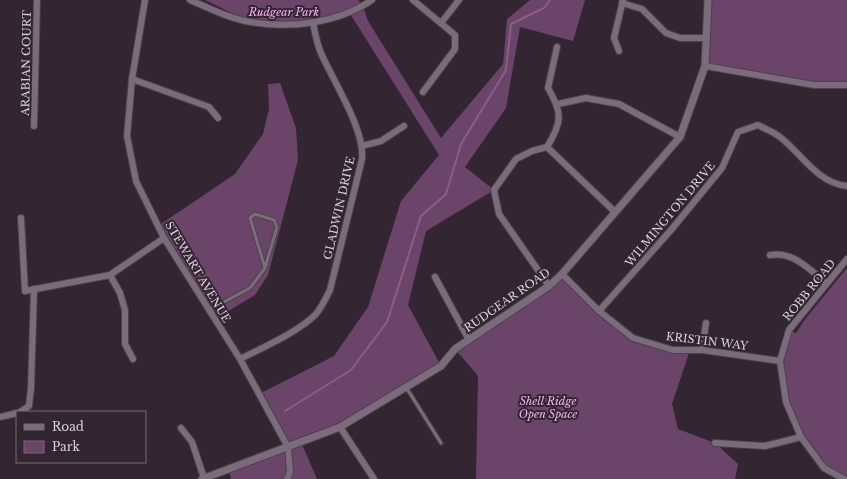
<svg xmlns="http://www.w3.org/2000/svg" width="847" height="479" viewBox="0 0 847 479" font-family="'Libre Baskerville',serif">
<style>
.green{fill:#6b446a}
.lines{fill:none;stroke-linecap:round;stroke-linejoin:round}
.stream{stroke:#895f88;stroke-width:2}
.service-casing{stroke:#4c414c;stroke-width:5}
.minor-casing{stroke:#4c414c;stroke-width:8}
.tertiary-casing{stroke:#4c414c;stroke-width:9}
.service{stroke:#7c6c7b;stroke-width:3}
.minor{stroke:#7c6c7b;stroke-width:6}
.tertiary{stroke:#7c6c7b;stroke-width:7}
.labels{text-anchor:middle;stroke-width:4;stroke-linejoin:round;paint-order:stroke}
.park-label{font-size:11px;font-style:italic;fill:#f5b4f2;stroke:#332632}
.street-label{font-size:11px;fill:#dad1d9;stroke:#332632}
</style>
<rect width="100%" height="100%" fill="#332632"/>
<g class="green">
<path d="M205,0H358L363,6L368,21L441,138L503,64L507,19L530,0H585L573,41L520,27L506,108L465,167L494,190L426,231L408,305L441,366L340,427L301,442L317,479H231L229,469L288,447L259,394L334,356L368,307L401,201L439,155L349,12L313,23L250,22Z"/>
<path d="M708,0H847V85H814L705,66Z"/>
<path d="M280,83L296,128L298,160L268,275L255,295L215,319L158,226L235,174L263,134L269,109L268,84Z"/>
<path d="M847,268V479H844L824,468L801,437L786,402L780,361L789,330L796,333L806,318Z"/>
<path d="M562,274L633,338L673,350H690L672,404L678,429L715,443L738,464L735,479H476L478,376L455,349Z"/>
</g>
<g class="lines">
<path class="stream" d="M285,411L351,370L387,322L421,216L446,194L461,144L506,70L511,24L544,8L550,0"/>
<defs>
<g id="service">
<path d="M209,310L250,288L265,268L277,227L274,220L255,214L250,218L265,268"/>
<path d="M406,387L441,443"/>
</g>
<g id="minor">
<path d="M145,0L132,79L127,136L136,181L164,238L240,359L288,447L290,472L287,479"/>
<path d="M190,0C209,8 230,19 251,22C291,29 338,23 372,0"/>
<path d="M413,0L455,35V49L423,92"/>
<path d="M622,3L642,9L666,33L680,38H707"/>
<path d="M441,23L459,0"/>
<path d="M619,51L614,38L623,0"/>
<path d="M705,66L814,85H847"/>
<path d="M132,79L209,107L218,118"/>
<path d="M558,104L586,98L619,104L680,137"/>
<path d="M34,126L37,0"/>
<path d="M362,146L381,141L404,126"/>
<path d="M547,147L615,212"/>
<path d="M21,218L25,291L110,275L164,238"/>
<path d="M770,255C793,251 809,269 826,283"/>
<path d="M562,274L599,311L633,338L673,350H702L780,361"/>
<path d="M110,275L120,293L125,310V344L133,359"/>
<path d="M435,277L469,340"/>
<path d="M549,286L499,214L494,190L516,159L532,151L547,147C562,123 563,113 548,88L557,47"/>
<path d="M599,311L671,230L722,168L738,132L758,125C765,129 774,132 780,137C802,154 817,183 847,186"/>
<path d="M702,350L706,323"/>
<path d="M240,359C262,348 300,331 316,314C322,307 326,298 330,290L362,159C365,129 333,81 321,53C317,44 315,33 313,23"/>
<path d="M20,412L29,406L31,388L34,289"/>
<path d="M0,417L17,413"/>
<path d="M340,427L374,479"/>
<path d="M181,428L192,442L204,478"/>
<path d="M715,443L765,446L801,437"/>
<path d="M844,479L824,468L801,437L786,402L780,361L789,330L847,259"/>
</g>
<path id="tertiary" d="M202,479L340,427L441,366L455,349L549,286L562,274L680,137L705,66L708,0"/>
</defs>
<use href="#service" class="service-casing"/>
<use href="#minor" class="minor-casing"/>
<use href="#tertiary" class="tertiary-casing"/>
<use href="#service" class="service"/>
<use href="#minor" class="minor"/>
<use href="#tertiary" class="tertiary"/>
</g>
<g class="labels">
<g class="park-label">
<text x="284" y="16">Rudgear Park</text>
<text x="548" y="405">Shell Ridge<tspan x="548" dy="13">Open Space</tspan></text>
</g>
<g class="street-label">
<text transform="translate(26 63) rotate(-89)" y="4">ARABIAN COURT</text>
<text transform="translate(339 208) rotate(-77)" y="4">GLADWIN DRIVE</text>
<text transform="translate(670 214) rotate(-50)" y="4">WILMINGTON DRIVE</text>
<text transform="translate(198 272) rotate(59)" y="4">STEWART AVENUE</text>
<text transform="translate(809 290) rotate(-51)" y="4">ROBB ROAD</text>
<text transform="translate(507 300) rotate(-35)" y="4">RUDGEAR ROAD</text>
<text transform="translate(707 341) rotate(7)" y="4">KRISTIN WAY</text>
</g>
</g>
<rect x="16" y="411" width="130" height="52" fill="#332632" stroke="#766a75"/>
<rect x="24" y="424" width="20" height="6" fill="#7c6c7b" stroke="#766a75"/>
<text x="52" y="431" font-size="12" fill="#dad1d9">Road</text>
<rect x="24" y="441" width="20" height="12" fill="#6b446a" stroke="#766a75"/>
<text x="52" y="451" font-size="12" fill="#dad1d9">Park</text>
</svg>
